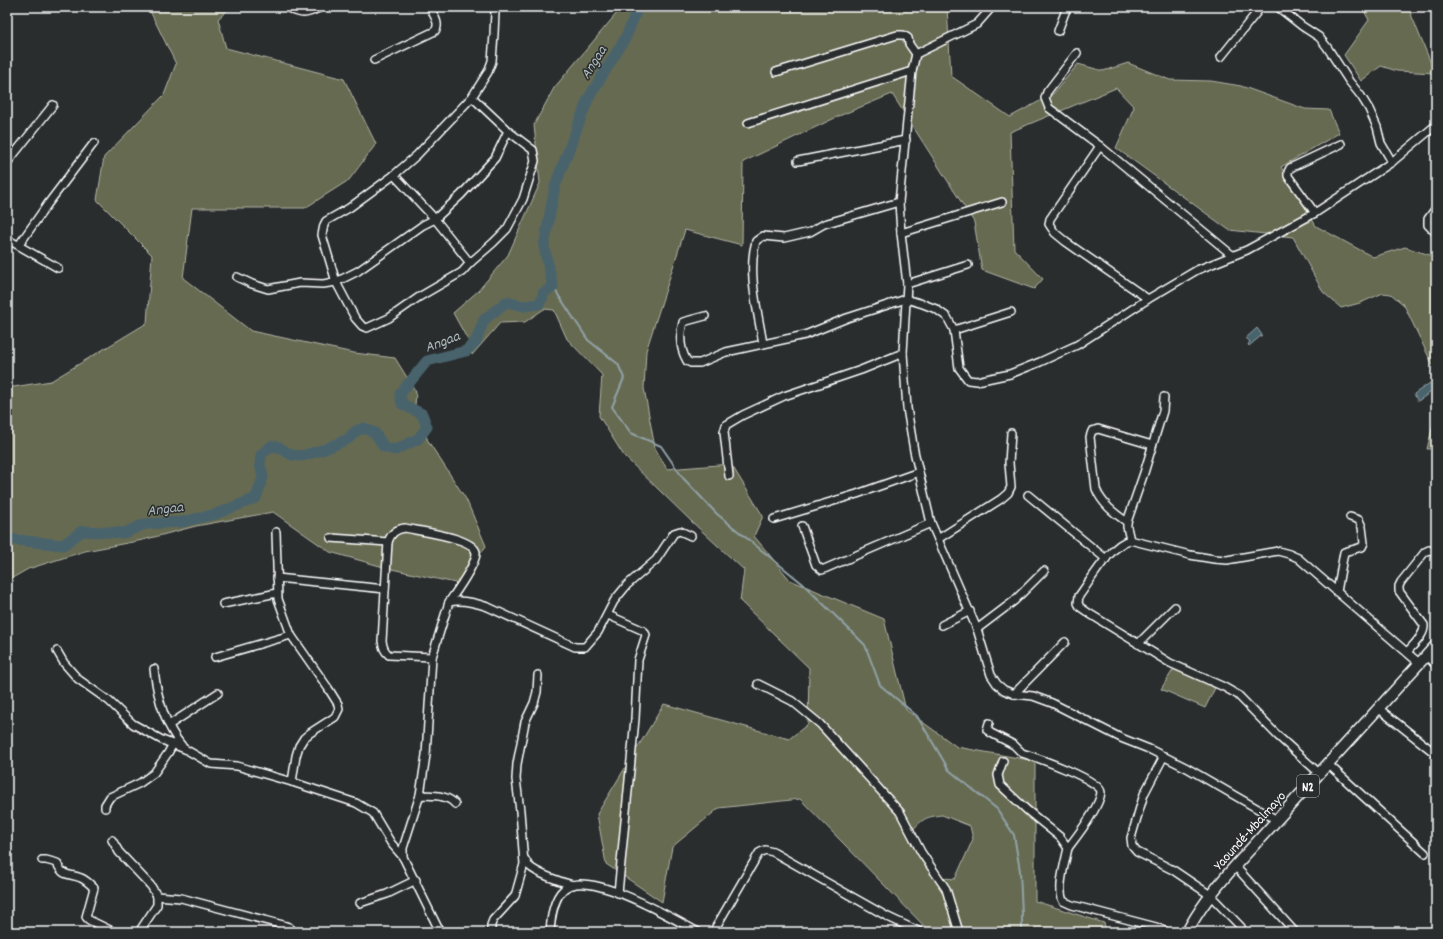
<svg xmlns="http://www.w3.org/2000/svg" width="1443" height="939" viewBox="0 0 1443 939" font-family="Dekko,sans-serif">
<style>
.green{fill:#666b51;stroke:#b2b5a8;fill-rule:evenodd}
.water{fill:#48636d;stroke:#91a1a7}
.lines{fill:none;stroke-linecap:round;stroke-linejoin:round}
.stream{stroke:#91a1a7;stroke-width:2}
.river{stroke:#48636d;stroke-width:11}
.minor-casing{stroke:#fff;stroke-width:10}
.highway-casing{stroke:#fff;stroke-width:13}
.minor{stroke:#2a2d2e;stroke-width:7}
.highway{stroke:#2a2d2e;stroke-width:10}
.labels{text-anchor:middle;stroke-width:3;stroke-linejoin:round;paint-order:stroke}
.shield{fill:#2a2d2e;stroke:#bfc0c0;stroke-width:1}
.shield-label{font-size:13px;font-weight:bold;fill:#fff}
.street-label{font-size:14px;fill:#fff;stroke:#2a2d2e}
.water-label{font-size:15px;font-style:italic;fill:#adb9bd;stroke:#2a2d2e}
</style>
<rect width="100%" height="100%" fill="#2a2d2e"/>
<filter id="ink" filterUnits="userSpaceOnUse"><feTurbulence type="fractalNoise" baseFrequency=".025" numOctaves="2"/><feDisplacementMap in="SourceGraphic" scale="8" xChannelSelector="R" yChannelSelector="G"/><feConvolveMatrix kernelMatrix="1 2 1 2 8 2 1 2 1" color-interpolation-filters="sRGB"/></filter>
<g filter="url(#ink)">
<g class="green">
<path d="M148,7H231L218,19L226,48L344,79L376,144L349,180L305,208H192L183,278L251,331L354,353L395,358L416,392L415,406L428,441L466,499L486,546L460,584L387,568L330,552L273,512L196,526L143,540L85,551L28,569L7,581V388L51,381L147,323L152,255L97,200L104,157L164,95L176,64Z"/>
<path d="M622,7H947L951,76L1010,117L1053,94L1078,64L1103,71L1128,63L1170,80L1211,81L1241,86L1305,109L1329,110L1339,133L1281,167L1316,226L1373,257L1405,247L1436,257V372L1404,305L1391,294L1383,293L1360,303L1341,308L1323,292L1293,237L1229,230L1116,148L1134,107L1116,88L1010,132L1014,249L1043,279L1034,289L982,270L974,222L892,94L839,116L743,162L742,245L685,230L646,351L644,388L655,448L667,469L731,464L763,516L754,536L790,580L884,619L906,710L957,747L1035,761V901L1104,923L1107,932H930L800,799L719,808L672,847L662,902L606,864L597,814L664,704L789,739L808,724L809,668L740,601L744,570L691,521L624,456L599,416L602,375L567,339L554,310L544,309L525,322L500,323L472,355L470,344L453,313L478,291L508,255L540,183L534,125L554,88ZM942,815L970,826L973,839L955,879L933,877L909,834C922,820 923,817 942,815Z"/>
<path d="M1362,7H1408L1435,73L1397,71L1381,66L1361,81L1344,55L1369,20Z"/>
<path d="M1436,413V449H1427Z"/>
<path d="M1177,668L1216,686L1205,708L1161,689L1173,670Z"/>
</g>
<g class="water">
<path d="M1257,328L1262,335L1249,346L1248,344L1250,342L1246,338Z"/>
<path d="M1430,383L1434,390L1418,401L1414,394Z"/>
</g>
<g class="lines">
<path class="stream" d="M553,287L588,340L618,364L624,378L612,407L631,433L661,446L683,478L717,514L802,583L865,645L880,685L917,716L949,770L997,809L1014,835L1020,871L1022,914V932"/>
<path class="river" d="M7,539L63,545L82,531L124,533L145,524L182,522L216,514L256,498L263,477L260,464L261,455L271,446L278,447L292,455L302,456L325,449L348,439L356,431L364,428L375,433L384,447L395,450L418,439L427,427L422,414L402,404L400,394L427,361L466,351L476,341L484,320L506,302L524,306L539,304L543,297V293L553,287L544,246L555,186L588,99L626,37L638,7"/>
<defs>
<g id="minor">
<path d="M286,7C302,15 305,15 321,7"/>
<path d="M992,7L977,24L916,54L912,71L899,202L901,233L907,284L903,353L907,408L914,451L931,523L977,629L991,675L997,684L1004,690L1014,694L1033,696L1052,703L1121,738L1149,749L1187,768L1277,820"/>
<path d="M1278,7L1302,26L1319,37L1327,47L1349,81L1361,96L1369,109L1377,127L1381,143L1392,162"/>
<path d="M1058,31L1067,7"/>
<path d="M1077,53L1047,92L1045,98L1049,108L1100,146L1232,255"/>
<path d="M1221,57L1261,7"/>
<path d="M374,60L435,31C441,24 433,15 430,7"/>
<path d="M776,72L897,35H903L908,38L909,44L916,54"/>
<path d="M472,97L508,131L533,150L535,161L523,199L507,229L493,243L470,263L462,272L419,297L389,318L367,328L362,326L355,318L336,282L322,235L324,225L326,221L349,208L394,175L417,155L472,97L488,72L492,61L494,34L495,12L494,7"/>
<path d="M748,123L912,71"/>
<path d="M1100,146L1050,219L1049,224L1055,233L1066,242L1148,299"/>
<path d="M798,161L906,140"/>
<path d="M7,163L53,105"/>
<path d="M394,175L435,219L470,263"/>
<path d="M1436,208L1428,219V225L1436,233"/>
<path d="M1315,213L1288,176V172L1290,168L1341,144"/>
<path d="M901,233L1002,202"/>
<path d="M7,239L58,268"/>
<path d="M19,245L47,205L94,143"/>
<path d="M237,277L252,284L268,289L300,283L323,284L336,282L358,271L423,225L435,219L461,195L495,158L508,131"/>
<path d="M907,284L968,265"/>
<path d="M705,316L683,322C679,336 680,349 687,361L691,363H700L726,352L805,335L847,318L906,299L923,304L936,309L947,317L954,330L959,368L968,380L977,381L1010,374L1040,362L1077,345L1148,299L1197,270L1247,250L1315,213L1392,162L1436,125"/>
<path d="M954,330L1011,312"/>
<path d="M763,344C758,312 747,272 756,241L763,236L784,238L810,232L824,224L899,202"/>
<path d="M729,476L724,432L726,425L743,415L784,396L861,370L903,353"/>
<path d="M1028,495L1106,559"/>
<path d="M774,519L857,494L919,472"/>
<path d="M1127,522C1114,513 1102,504 1096,489L1090,437L1092,431L1098,429L1152,445"/>
<path d="M802,526L816,565L822,570L931,523"/>
<path d="M276,532L278,599L291,635L328,688L338,704L339,709L335,717L310,733L304,738L299,746L296,756L292,782"/>
<path d="M331,538L388,542"/>
<path d="M938,539L1001,499L1008,493L1011,487L1009,463L1011,433"/>
<path d="M1130,540L1127,527V522L1144,473L1163,411L1164,397"/>
<path d="M277,578L385,589"/>
<path d="M1337,592L1344,552L1362,547L1364,543L1362,527L1359,520L1350,517"/>
<path d="M223,604L277,593"/>
<path d="M608,615L644,631L646,635L638,660L635,719L618,893"/>
<path d="M942,625L970,611"/>
<path d="M977,629L1014,601L1044,571"/>
<path d="M1138,644L1175,607"/>
<path d="M57,651L64,663L78,679L109,701L133,724L162,740L185,749L211,764L237,766L292,782L356,803L373,813L391,843L403,857L440,932"/>
<path d="M1407,652C1413,645 1425,635 1424,625L1399,591V586L1401,582L1425,552L1429,550L1436,552"/>
<path d="M1426,656L1436,665"/>
<path d="M215,657L291,635"/>
<path d="M432,657L389,655C384,651 383,647 382,641L388,542C391,533 396,529 405,528C418,531 478,538 476,554C475,566 456,592 449,602"/>
<path d="M154,669C157,697 164,724 182,746"/>
<path d="M758,684L792,701L820,724L900,812L921,852L946,889L959,932"/>
<path d="M1014,694L1065,642"/>
<path d="M1378,708L1436,754"/>
<path d="M989,723L987,730L991,733L1014,745L1022,753C1035,757 1101,780 1101,792C1100,807 1077,836 1068,848"/>
<path d="M169,725L218,693"/>
<path d="M1164,756L1144,794L1131,838L1132,846L1137,852L1173,870L1210,895L1241,927V932"/>
<path d="M1003,761L998,775L1000,785L1028,811L1060,837L1068,848C1065,863 1057,888 1063,901L1072,905L1156,927L1167,932"/>
<path d="M1328,764L1425,853"/>
<path d="M1319,773L1278,736L1238,695L1224,687L1170,663L1090,614L1080,607L1078,603L1079,596C1091,580 1111,544 1130,540L1190,555L1214,559L1227,560L1278,551L1289,554L1298,558L1419,663"/>
<path d="M420,795C432,796 447,794 455,804"/>
<path d="M105,808V805L110,797L140,783L154,773L168,753L173,744"/>
<path d="M112,840L119,852L151,886L157,896V905L139,932"/>
<path d="M403,857V848L420,795L426,755L432,657L449,602C462,599 476,603 488,607L575,647H585L598,632L614,601L627,585L656,560L674,533L680,531L691,536"/>
<path d="M524,858C526,860 527,864 529,866C538,874 561,882 573,885"/>
<path d="M42,860H46L57,863C63,878 70,873 81,878C86,880 90,884 94,888L86,917L89,920L114,932"/>
<path d="M1235,866L1295,932"/>
<path d="M157,896L181,898L283,925L289,927L294,932"/>
<path d="M360,903L387,894L416,880"/>
<path d="M491,932V925L493,920L515,896L524,864L520,811L516,779L517,764L525,722L534,703L537,692L538,675"/>
<path d="M550,932C551,918 553,899 564,889C588,868 674,919 698,932"/>
<path d="M713,932L759,853L765,850L773,852L888,917L920,932"/>
</g>
<path id="highway" d="M1187,932C1200,907 1216,887 1235,866L1436,645"/>
</defs>
<use href="#minor" class="minor-casing"/>
<use href="#highway" class="highway-casing"/>
<use href="#minor" class="minor"/>
<use href="#highway" class="highway"/>
</g>
</g>
<g class="labels">
<rect class="shield" x="1297" y="775" width="22" height="22" rx="3"/>
<g class="shield-label">
<text x="1308" y="791">N2</text>
</g>
<g class="street-label">
<text transform="translate(1249 830) rotate(-48)" y="5">Yaoundé-Mbalmayo</text>
</g>
<g class="water-label">
<text transform="translate(593 62) rotate(-58)" y="5">Angaa</text>
<text transform="translate(442 341) rotate(-21)" y="5">Angaa</text>
<text transform="translate(165 508) rotate(-7)" y="5">Angaa</text>
</g>
</g>
<rect width="1443" height="939" fill="none" stroke="#2a2d2e" stroke-width="24"/>
<rect x="12" y="12" width="1419" height="915" fill="none" stroke="#fff" stroke-width="1.5" filter="url(#ink)"/>
</svg>
